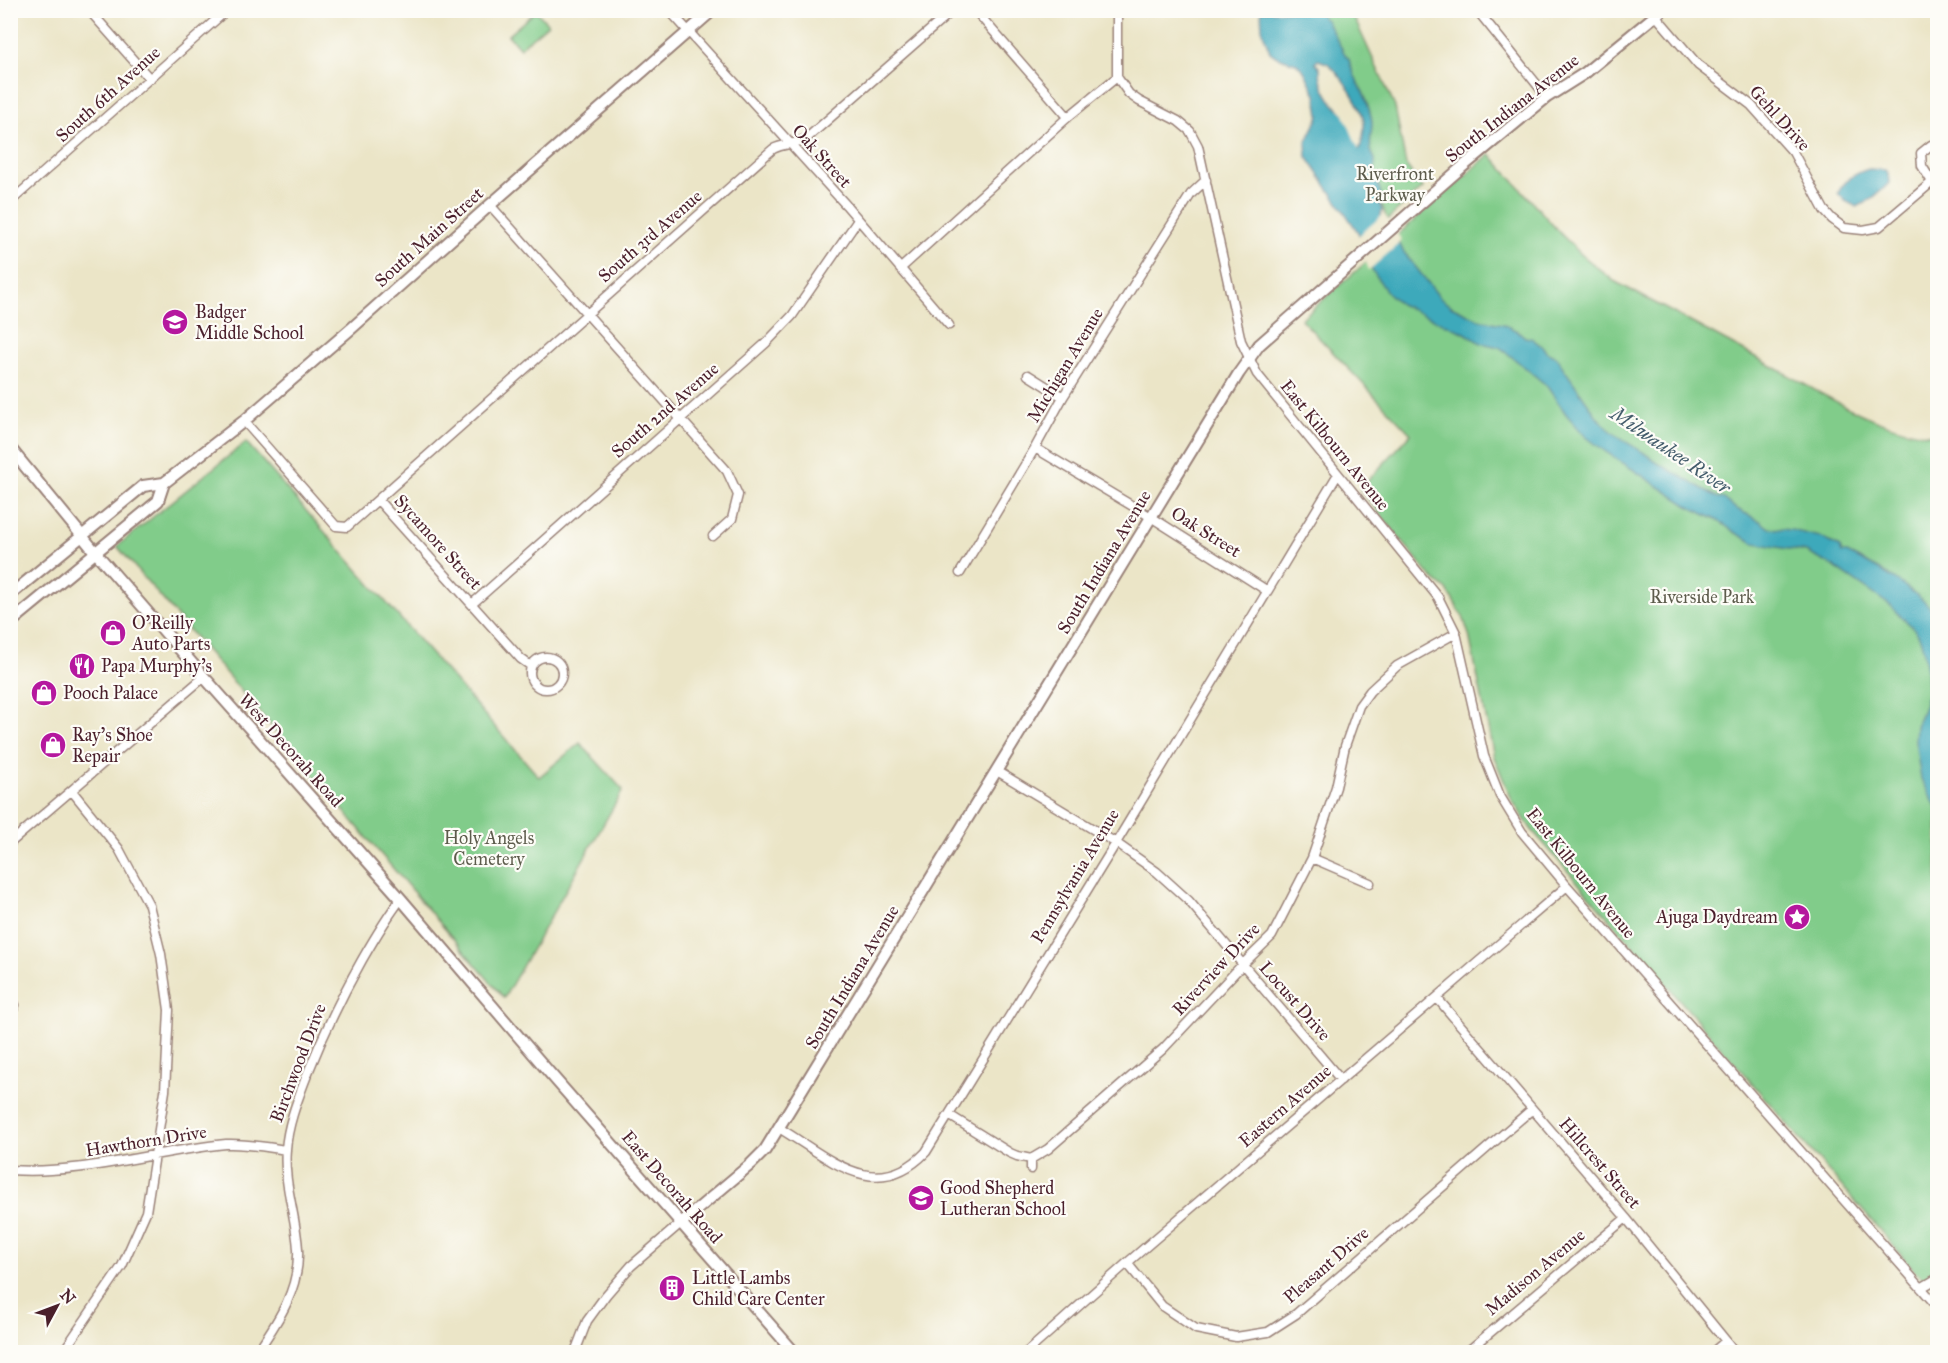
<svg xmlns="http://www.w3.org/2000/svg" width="1948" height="1363" font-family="'IM FELL Great Primer',serif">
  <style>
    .green { fill: #81cc8a; stroke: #66765a; stroke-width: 1.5 }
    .water { fill: #3ca9bb; stroke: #436473; stroke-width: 1.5; fill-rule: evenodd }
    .pier { fill: #ebe5c7 }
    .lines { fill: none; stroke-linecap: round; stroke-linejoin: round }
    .river { stroke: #3ca9bb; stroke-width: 18 }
    .minor-casing { stroke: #9a8279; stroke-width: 11 }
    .tertiary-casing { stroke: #9a8279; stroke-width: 14 }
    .secondary-casing { stroke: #9a8279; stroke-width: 14 }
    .minor { stroke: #fff; stroke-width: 8 }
    .tertiary { stroke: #fff; stroke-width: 10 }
    .secondary { stroke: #fff; stroke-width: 10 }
    .labels { text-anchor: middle; stroke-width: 4.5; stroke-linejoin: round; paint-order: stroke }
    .street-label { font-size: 18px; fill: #4a1f2b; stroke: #fdfcf7 }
    .park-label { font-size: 18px; fill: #5d5c4c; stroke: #fdfcf7 }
    .poi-label { font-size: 18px; fill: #4a1f2b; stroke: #fdfcf7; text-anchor: start }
    .water-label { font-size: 20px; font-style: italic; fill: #445d6c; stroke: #fdfcf7 }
  </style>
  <rect width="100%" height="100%" fill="#fdfcf7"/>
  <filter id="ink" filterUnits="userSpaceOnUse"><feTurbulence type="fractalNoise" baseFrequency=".0167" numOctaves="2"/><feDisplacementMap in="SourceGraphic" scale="12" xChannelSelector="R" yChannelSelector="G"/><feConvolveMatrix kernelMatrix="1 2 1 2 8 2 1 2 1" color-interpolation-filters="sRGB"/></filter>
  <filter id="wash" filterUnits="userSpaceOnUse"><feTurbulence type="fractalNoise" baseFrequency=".008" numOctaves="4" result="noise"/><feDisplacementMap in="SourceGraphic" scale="24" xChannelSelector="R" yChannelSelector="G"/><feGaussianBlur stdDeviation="1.35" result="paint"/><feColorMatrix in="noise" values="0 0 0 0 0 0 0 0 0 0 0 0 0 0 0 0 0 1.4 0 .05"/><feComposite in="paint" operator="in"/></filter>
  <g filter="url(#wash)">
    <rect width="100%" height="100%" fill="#ebe5c7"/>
    <path class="green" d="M536,11L548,24L520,48L508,35Z
      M1309,11H1351L1395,107L1406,165L1423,188L1387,220L1373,179L1359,92Z
      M1490,154L1559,232L1582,255L1614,281C1667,310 1721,338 1774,367C1823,394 1881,432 1937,435L1938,1271L1930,1277L1923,1278L1916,1272L1531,829L1512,800L1494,757L1469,635L1463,617L1447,590L1431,577L1360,489L1411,434L1301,319Z
      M246,442L539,777L580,743L623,790L504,998L117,546Z"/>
    <path class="water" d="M1261,11H1320L1322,17L1326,20L1346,56L1349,59C1352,77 1364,88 1368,106C1369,109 1372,120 1372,123C1372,132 1369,142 1371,151C1373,155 1374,156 1375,160C1375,165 1374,169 1375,174C1377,182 1380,188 1381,196L1378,200L1382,210L1381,215L1398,240L1403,251L1441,299L1451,306L1481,320L1503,324L1519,332L1525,337L1531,338L1543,347L1546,352L1556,357L1598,418L1609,429L1621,439L1648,455L1654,461L1717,497L1724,499L1735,508L1760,521L1769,528L1791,530L1820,537L1840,547L1842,553H1847C1880,569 1912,587 1937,614V808L1921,779L1915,741L1916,726L1925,704V698L1928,694C1927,676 1926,643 1915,630C1908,621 1897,615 1891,606L1833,566L1806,552L1754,543L1736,533L1720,522L1690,507L1606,452L1585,436L1566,414L1546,385L1506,352L1499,347L1481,343L1465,333L1400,304L1387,292L1372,270L1358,232L1307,157L1306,143L1319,116L1316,95L1304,71L1296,63L1277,57L1270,52L1262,30ZM1318,60C1321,61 1324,62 1327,63C1339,71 1363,108 1364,123C1365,136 1356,160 1351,172L1348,171L1344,151L1346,132L1342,118L1343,114C1331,102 1319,86 1320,68L1315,63Z
      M1869,169L1885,170L1888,173L1889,183C1879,194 1870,201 1857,207L1845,201L1838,193C1844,181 1855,173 1869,169Z"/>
    <path class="pier" d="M1384,214L1402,241L1369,270L1357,237Z"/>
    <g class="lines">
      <path class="river" d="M1336,119L1353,159L1360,186"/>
    </g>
  </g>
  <g filter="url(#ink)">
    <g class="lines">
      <defs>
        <path id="minor" d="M89,10L150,79
          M669,10L846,205L949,325
          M975,10L1068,117
          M1117,10V77L1129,94L1139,101L1178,121L1190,131L1198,146L1241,341L1257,374L1438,597L1456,633L1484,756L1500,796L1522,832L1567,886L1938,1307
          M1477,10L1547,97
          M1651,10L1698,65L1751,105L1793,152L1824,210L1832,219L1844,228L1863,230L1879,227L1938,177
          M1932,182L1922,166L1921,153L1931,145L1938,146
          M10,202L227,10
          M490,205L727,471L738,495L732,519L713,536
          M900,269L1068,117L1117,77
          M1028,375L1063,397
          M244,421L336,526L347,527L773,149C784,143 796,145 807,138L953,10
          M1035,448L1151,517L1266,590
          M378,500L521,659L531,666
          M960,573L1035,448L1063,397L1191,194L1206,180
          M472,604L766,343L792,316L858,220
          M530 673a16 16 0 1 1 32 0a16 16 0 1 1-32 0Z
          M997,771L1116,843L1157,872L1189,901L1341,1080
          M10,843L204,677
          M1312,858L1370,883
          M10,995L15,1005L10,1016
          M1437,998L1626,1218L1735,1352
          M949,1115L1010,1153L1017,1156L1031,1159L1048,1149L1163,1049L1242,965L1272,936L1312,858L1336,787L1345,746L1359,706L1370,691L1397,666L1456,633
          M779,1128C828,1157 875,1205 926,1152L1116,843L1338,474
          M1031,1159V1169
          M10,1170C85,1175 153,1151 226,1144C246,1143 267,1147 286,1150
          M1127,1263L1162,1306L1196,1329L1236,1337L1268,1332L1296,1314L1531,1110
          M1921,1288L1938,1278
          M63,1352L122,1266L146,1212L165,1091L169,1010L161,954L149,905L119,849L72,791
          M257,1352C278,1321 300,1289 298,1249C296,1215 283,1183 286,1149C288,1123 298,1099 307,1075C323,1035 341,997 362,960C374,939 386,918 401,899
          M575,1352L587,1321L606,1295L631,1266L681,1223
          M1027,1352L1127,1263L1567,886
          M1467,1352L1626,1218
          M1713,1352L1726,1341"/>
        <path id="tertiary" d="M10,448L96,553L204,677L401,899L548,1071L794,1352
          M681,1223L751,1164L765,1150L1239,373L1259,345L1461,168L1547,97L1585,73L1662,10"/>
        <path id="secondary" d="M10,595L143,486L164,483
          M10,620L16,618L158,501L164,483L244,421L352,328L490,205L713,10"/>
      </defs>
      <use href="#minor" class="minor-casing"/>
      <use href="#tertiary" class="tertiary-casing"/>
      <use href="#secondary" class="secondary-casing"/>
      <use href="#minor" class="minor"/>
      <use href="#tertiary" class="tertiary"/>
      <use href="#secondary" class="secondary"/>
    </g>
  </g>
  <defs>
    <symbol id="school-disc" viewBox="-11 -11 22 22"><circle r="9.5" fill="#b5179e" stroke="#fdfcf7"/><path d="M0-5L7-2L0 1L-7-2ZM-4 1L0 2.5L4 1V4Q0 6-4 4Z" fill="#fff"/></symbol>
    <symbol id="shop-disc" viewBox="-11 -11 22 22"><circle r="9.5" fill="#b5179e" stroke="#fdfcf7"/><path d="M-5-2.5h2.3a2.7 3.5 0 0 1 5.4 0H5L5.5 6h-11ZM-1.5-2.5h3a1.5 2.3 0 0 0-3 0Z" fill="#fff"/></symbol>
    <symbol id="restaurant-disc" viewBox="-11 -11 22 22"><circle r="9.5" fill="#b5179e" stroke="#fdfcf7"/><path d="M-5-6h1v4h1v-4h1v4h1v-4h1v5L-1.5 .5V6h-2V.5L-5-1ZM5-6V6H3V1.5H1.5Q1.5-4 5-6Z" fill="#fff"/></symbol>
    <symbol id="sight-disc" viewBox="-11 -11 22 22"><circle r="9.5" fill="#b5179e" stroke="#fdfcf7"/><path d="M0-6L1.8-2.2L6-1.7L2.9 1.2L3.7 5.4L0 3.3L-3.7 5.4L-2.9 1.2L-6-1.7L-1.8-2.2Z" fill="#fff"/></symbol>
    <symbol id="building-disc" viewBox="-11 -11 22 22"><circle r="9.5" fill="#b5179e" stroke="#fdfcf7"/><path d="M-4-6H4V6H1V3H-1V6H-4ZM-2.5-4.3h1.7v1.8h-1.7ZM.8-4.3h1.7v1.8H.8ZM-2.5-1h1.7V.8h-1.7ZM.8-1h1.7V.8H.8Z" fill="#fff"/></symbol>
  </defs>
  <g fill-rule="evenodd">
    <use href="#school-disc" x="160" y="307" width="30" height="30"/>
    <use href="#shop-disc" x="98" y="618" width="30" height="30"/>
    <use href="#restaurant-disc" x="67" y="651" width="30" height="30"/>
    <use href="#shop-disc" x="29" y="678" width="30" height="30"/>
    <use href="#shop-disc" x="38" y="730" width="30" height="30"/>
    <use href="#sight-disc" x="1782" y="902" width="30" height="30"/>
    <use href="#school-disc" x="906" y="1183" width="30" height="30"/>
    <use href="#building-disc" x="657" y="1273" width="30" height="30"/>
  </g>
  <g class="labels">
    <g class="street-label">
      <text transform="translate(108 94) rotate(-42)" y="6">South 6th Avenue</text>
      <text transform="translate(1512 108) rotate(-38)" y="6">South Indiana Avenue</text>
      <text transform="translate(1780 118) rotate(48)" y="6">Gehl Drive</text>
      <text transform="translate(822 156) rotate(48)" y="6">Oak Street</text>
      <text transform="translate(650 236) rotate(-41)" y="6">South 3rd Avenue</text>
      <text transform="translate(429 237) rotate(-42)" y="6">South Main Street</text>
      <text transform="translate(1065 365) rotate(-59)" y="6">Michigan Avenue</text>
      <text transform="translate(665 410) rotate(-41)" y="6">South 2nd Avenue</text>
      <text transform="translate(1335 445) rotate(51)" y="6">East Kilbourn Avenue</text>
      <text transform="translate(1206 532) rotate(32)" y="6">Oak Street</text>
      <text transform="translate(438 542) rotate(48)" y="6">Sycamore Street</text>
      <text transform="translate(1104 562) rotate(-59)" y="6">South Indiana Avenue</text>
      <text transform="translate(291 750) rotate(48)" y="6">West Decorah Road</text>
      <text transform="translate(1581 873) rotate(51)" y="6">East Kilbourn Avenue</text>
      <text transform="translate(1075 876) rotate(-59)" y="6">Pennsylvania Avenue</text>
      <text transform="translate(1216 969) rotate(-47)" y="6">Riverview Drive</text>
      <text transform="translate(852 977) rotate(-59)" y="6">South Indiana Avenue</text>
      <text transform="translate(1295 1001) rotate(49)" y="6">Locust Drive</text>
      <text transform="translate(298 1063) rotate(-69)" y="6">Birchwood Drive</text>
      <text transform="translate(1285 1106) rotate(-41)" y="6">Eastern Avenue</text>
      <text transform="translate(146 1141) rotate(-9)" y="6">Hawthorn Drive</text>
      <text transform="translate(1600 1163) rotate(49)" y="6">Hillcrest Street</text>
      <text transform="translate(672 1187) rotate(49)" y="6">East Decorah Road</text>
      <text transform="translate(1326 1265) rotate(-41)" y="6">Pleasant Drive</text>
      <text transform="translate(1535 1272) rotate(-40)" y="6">Madison Avenue</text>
    </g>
    <g class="park-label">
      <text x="1395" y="180">Riverfront<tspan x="1395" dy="21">Parkway</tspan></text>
      <text x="1702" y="603">Riverside Park</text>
      <text x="489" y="844">Holy Angels<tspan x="489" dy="21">Cemetery</tspan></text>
    </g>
    <g class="poi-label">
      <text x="195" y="318">Badger<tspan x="195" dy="21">Middle School</tspan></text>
      <text x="132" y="629">O'Reilly<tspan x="132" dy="21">Auto Parts</tspan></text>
      <text x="101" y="672">Papa Murphy's</text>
      <text x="63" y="699">Pooch Palace</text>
      <text x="72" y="741">Ray's Shoe<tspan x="72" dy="21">Repair</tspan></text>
      <text x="1778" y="923" text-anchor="end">Ajuga Daydream</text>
      <text x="940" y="1194">Good Shepherd<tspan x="940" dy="21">Lutheran School</tspan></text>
      <text x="692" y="1284">Little Lambs<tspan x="692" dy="21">Child Care Center</tspan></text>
    </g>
    <g class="water-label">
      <text transform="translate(1671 450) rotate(34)" y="7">Milwaukee River</text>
    </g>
  </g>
  <rect width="1948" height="1363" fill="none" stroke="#fdfcf7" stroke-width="36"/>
  <g transform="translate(57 1306) rotate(49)" stroke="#fdfcf7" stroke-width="4.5" paint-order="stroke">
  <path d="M0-4.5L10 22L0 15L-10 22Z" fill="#4a1f2b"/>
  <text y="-9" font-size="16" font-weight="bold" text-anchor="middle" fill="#4a1f2b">N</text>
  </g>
</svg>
